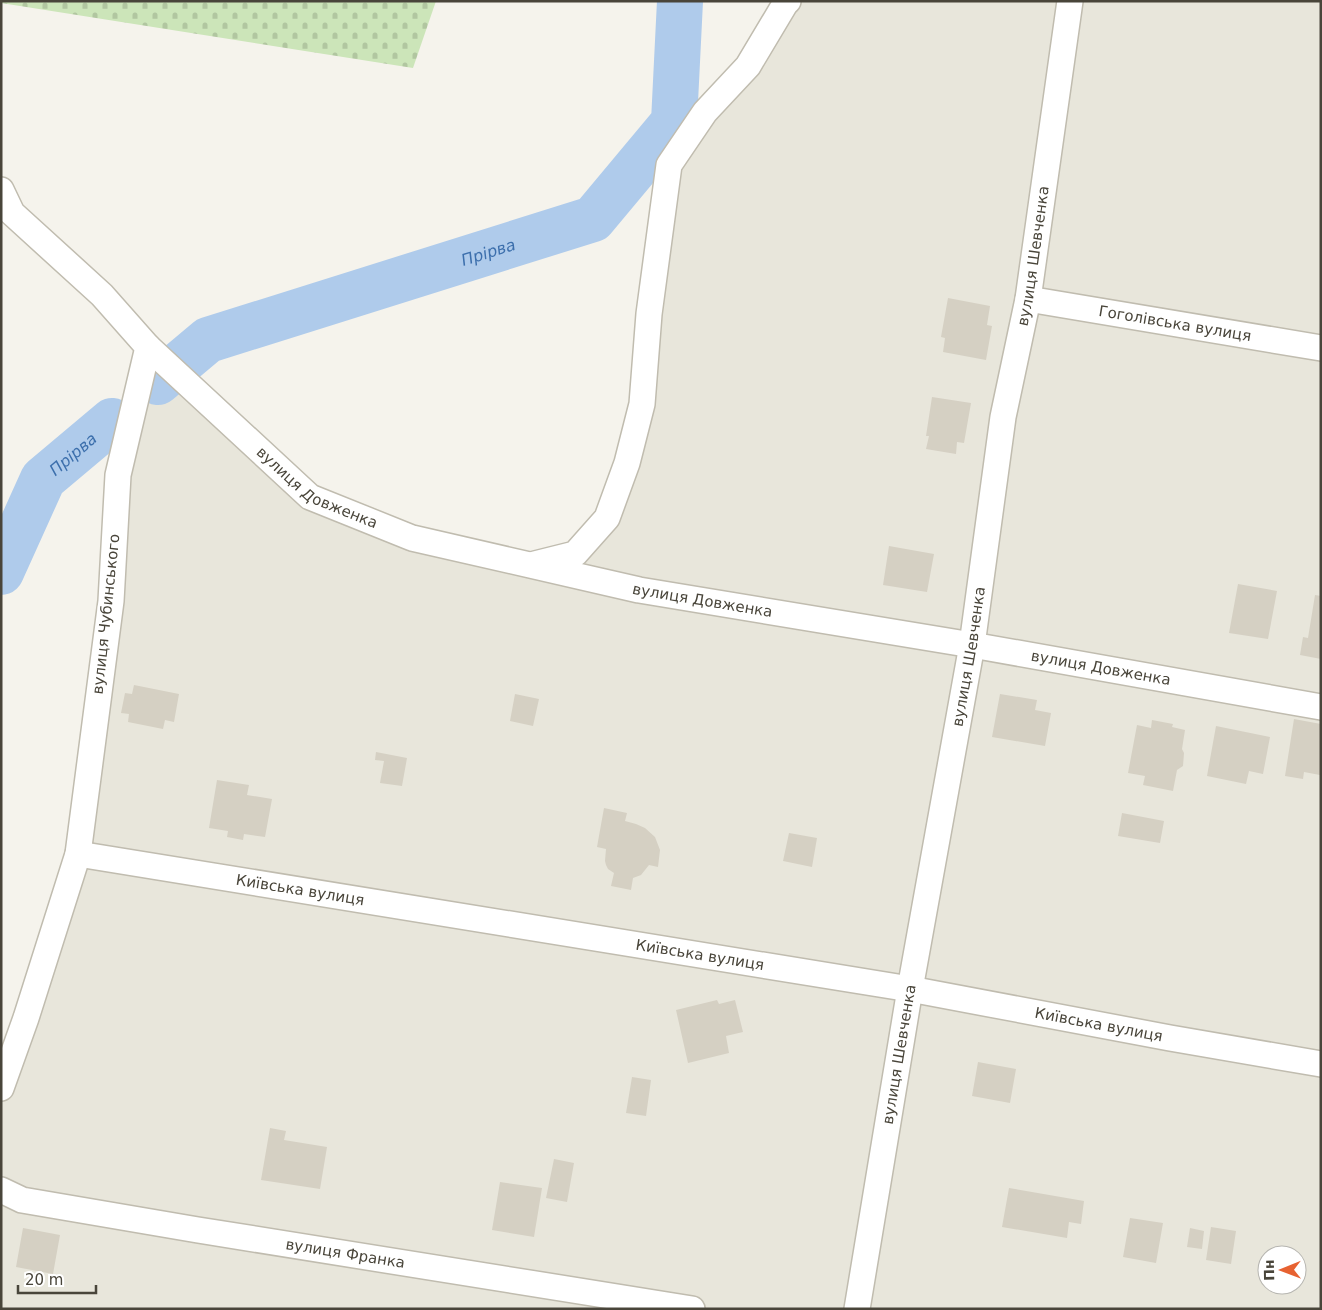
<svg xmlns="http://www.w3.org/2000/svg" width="1322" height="1310" font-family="'DejaVu Sans',sans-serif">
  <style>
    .residential { fill: #e8e6db; fill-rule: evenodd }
    .cemetery { fill: url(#cemetery-stones) }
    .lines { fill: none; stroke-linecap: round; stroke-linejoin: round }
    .river { stroke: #afcbeb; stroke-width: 46 }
    .building { fill: #d5d0c3 }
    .street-casing { stroke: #c0bcaf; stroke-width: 28 }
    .street { stroke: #fff; stroke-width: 25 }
    .labels { text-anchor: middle; stroke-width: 5; stroke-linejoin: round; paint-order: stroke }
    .street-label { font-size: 15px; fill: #49453a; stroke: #fff }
    .water-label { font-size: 16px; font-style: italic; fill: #3c6fac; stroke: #fff }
  </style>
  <defs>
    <pattern id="cemetery-stones" width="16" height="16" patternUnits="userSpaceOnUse" patternTransform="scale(1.25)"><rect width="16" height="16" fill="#cce5b9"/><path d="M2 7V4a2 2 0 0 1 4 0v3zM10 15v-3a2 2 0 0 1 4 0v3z" fill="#b1c6a0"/></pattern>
  </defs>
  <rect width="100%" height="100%" fill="#f5f3ec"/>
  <path class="residential" d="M798,1H1321V1309H1V1088L78,854L148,347L310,497L530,566L575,554L627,463L669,165ZM1267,1255H1297V1285H1267Z"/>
  <path class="cemetery" d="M1,1H436L413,68L1,3Z"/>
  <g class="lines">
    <g class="river">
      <path id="s1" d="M158,382L208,340L593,219L674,122L680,1"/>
      <path id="s2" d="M1,572L43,479L112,421"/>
    </g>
  </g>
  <path class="building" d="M948,298L990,306L987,325L992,326L986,360L943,352L945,338L941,337Z
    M932,397L971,403L964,443L957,442L956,454L926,449L929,436H926Z
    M889,546L934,554L927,592L883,585Z
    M1238,584L1277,591L1268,639L1229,633Z
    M1315,595L1321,596V659L1300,655L1303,637L1308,638Z
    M134,685L179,694L174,722L165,720L163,729L128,722L129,714L121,713L125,693L132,694Z
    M515,694L539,699L533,726L510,721Z
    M1000,694L1037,700L1035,710L1051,713L1045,746L992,737Z
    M1294,719L1321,724L1320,775L1304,772L1303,779L1285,776Z
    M1152,720L1173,724L1172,727L1185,730L1182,749L1184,753L1183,766L1177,770L1173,791L1143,785L1145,776L1128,773L1137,725L1151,728Z
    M1216,726L1270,737L1263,774L1249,771L1246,784L1207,776Z
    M376,752L407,758L402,786L380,783L384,761L375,760Z
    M217,780L249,785L247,795L272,799L265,837L244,834L243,840L227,837L228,831L209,828Z
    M604,808L627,813L625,821L636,824L645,828L655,837L660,850L658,867L649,865L641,875L633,878L631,890L611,886L614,873L608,869L606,865L605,861L606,849L597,847Z
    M1122,813L1164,821L1160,843L1118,836Z
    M789,833L817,838L812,867L783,861Z
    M717,1000L719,1004L735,1000L743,1032L726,1036L729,1053L688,1063L676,1010Z
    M978,1062L1016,1069L1010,1103L972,1096Z
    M632,1077L651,1080L646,1116L626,1113Z
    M270,1128L286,1131L284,1140L327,1147L320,1189L261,1180Z
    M554,1159L574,1163L567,1202L546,1198Z
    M500,1182L542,1188L534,1237L492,1230Z
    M1009,1188L1084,1201L1081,1224L1069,1222L1067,1238L1002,1227Z
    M1130,1218L1163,1223L1156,1263L1123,1257Z
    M1211,1227L1236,1231L1231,1264L1206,1260Z
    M23,1228L60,1235L53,1274L16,1267Z
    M1190,1228L1204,1231L1202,1249L1187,1247Z"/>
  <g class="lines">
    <defs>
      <g id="street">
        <path d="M1,190L12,213L102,295L148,347L118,475L111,601L78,854L26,1018L1,1088"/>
        <path id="s3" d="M1028,299L1321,348"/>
        <path id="s4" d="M148,347L310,497L412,538L639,590L972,645L1321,707"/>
        <path d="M535,564L575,554L607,518L627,463L642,404L649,314L669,165L705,112L748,66L785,4L788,1"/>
        <path id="s5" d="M78,854L910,989L1170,1038L1321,1064"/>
        <path id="s6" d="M1,1190L22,1200L198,1230L692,1309"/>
        <path id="s7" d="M857,1309L910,989L972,645L1003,417L1028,299L1070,1"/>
      </g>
    </defs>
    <use href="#street" class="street-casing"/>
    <use href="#street" class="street"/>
  </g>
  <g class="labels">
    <g class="street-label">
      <text dy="5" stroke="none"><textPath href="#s7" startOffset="1068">вулиця Шевченка</textPath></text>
      <text dy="5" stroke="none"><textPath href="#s3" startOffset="149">Гоголівська вулиця</textPath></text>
      <text dy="5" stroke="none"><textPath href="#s4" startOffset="222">вулиця Довженка</textPath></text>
      <text dy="5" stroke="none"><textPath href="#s4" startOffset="628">вулиця Довженка</textPath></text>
      <text transform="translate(106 614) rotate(-84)" y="5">вулиця Чубинського</text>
      <text dy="5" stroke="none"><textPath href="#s7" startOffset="662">вулиця Шевченка</textPath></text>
      <text dy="5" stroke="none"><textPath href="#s4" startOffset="1032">вулиця Довженка</textPath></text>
      <text dy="5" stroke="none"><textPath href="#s5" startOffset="225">Київська вулиця</textPath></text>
      <text dy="5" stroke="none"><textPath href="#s5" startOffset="630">Київська вулиця</textPath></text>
      <text dy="5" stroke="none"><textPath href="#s5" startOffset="1035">Київська вулиця</textPath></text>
      <text dy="5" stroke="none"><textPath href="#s7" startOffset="258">вулиця Шевченка</textPath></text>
      <text dy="5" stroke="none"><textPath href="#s6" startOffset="351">вулиця Франка</textPath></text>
    </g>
    <g class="water-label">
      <text dy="6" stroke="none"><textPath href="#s1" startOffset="359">Прірва</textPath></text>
      <text dy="6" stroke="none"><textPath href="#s2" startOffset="141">Прірва</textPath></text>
    </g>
  </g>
  <rect width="1322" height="1310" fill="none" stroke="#49453a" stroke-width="5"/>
  <g transform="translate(1282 1270) rotate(269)"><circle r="24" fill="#ffffff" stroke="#b6b5b0"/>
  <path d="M0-4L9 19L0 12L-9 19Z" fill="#e76231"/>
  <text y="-8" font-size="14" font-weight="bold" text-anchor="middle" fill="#49453a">Пн</text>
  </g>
  <path d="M18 1285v8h78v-8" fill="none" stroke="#49453a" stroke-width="2.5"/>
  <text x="25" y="1285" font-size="15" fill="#49453a" stroke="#ffffff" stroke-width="4" paint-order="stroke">20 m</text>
</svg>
